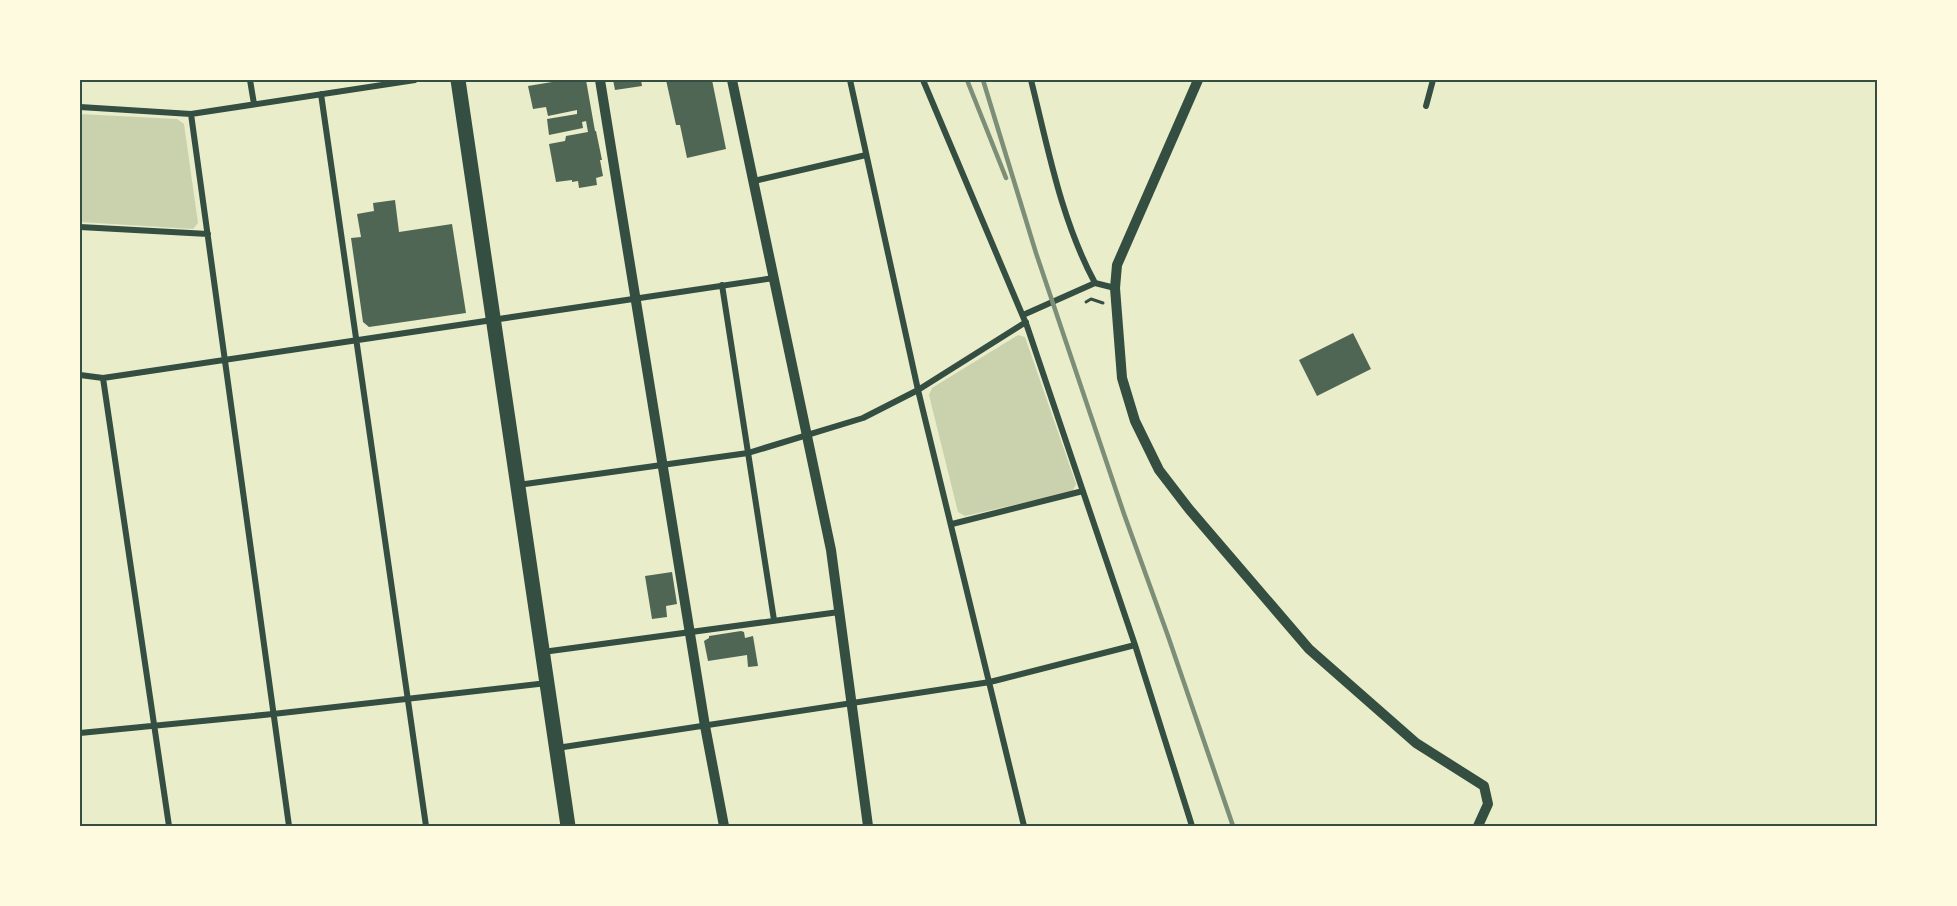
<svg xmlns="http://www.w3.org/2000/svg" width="1957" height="906" font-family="Raleway,sans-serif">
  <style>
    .green { fill: #cad2ad }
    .building { fill: #4f6655 }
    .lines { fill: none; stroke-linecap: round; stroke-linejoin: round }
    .path { stroke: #344e41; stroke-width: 3 }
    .minor { stroke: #344e41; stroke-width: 6 }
    .tertiary { stroke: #344e41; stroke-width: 10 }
    .trunk { stroke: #344e41; stroke-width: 15 }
    .rail { stroke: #7c8e77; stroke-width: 4.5 }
    .neatline { fill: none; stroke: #344e41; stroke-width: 2 }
  </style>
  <rect width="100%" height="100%" fill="#e9edc9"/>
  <path class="green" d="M80,114L177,119L184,124L198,223L193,229L80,222Z
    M1018,335L1025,337L1076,484L1072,492L965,516L958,512L929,395L932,388Z"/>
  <path class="building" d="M564,80H586L595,131H596L602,160H600L603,176L596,178L597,185L579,188L578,181L572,182V180L556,182L549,144L565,141L566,136L588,132L586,121L582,122L583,128L549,135L547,119L577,114V110L548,116L546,107L533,109L528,86Z
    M613,80H641L642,86L615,90Z
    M666,80H712L726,149L687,158L680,125H676Z
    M395,200L399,232L452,224L466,313L369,327L363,322L351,238L361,237L357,214L374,211L373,203Z
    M1353,333L1371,369L1317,396L1299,360Z
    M672,572L677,604L666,606L667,617L652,619L645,576Z
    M741,631L744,632L745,638L753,636L758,666L748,667L747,655L708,661L704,641L709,638V636Z"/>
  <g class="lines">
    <path class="path" d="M1086,302L1091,299L1103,303"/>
    <path class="minor" d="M250,80L254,104
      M850,80L918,390L1024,826
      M923,80L1027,326L1135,645L1192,826
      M1031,80C1048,148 1061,220 1095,283L1115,288
      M321,94L426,826
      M1426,106L1433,80
      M80,107L191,114L415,80
      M191,114L289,826
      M754,181L866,155
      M80,227L208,234
      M722,285L774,620
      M1023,315L1095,283
      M80,375L103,378L774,278
      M103,378L169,826
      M518,485L748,453L863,418L918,390L1026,322
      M952,524L1083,491
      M543,652L839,612
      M80,733L273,714L547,683
      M557,748L990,682L1135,645"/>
    <path class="tertiary" d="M600,80L705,726L724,826
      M732,80L831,550L868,826
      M1198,80L1117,265L1115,288L1122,378L1135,421L1159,470L1189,509L1309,649L1416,743L1484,786L1488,804L1478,826"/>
    <path class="trunk" d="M458,80L568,826"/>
    <path class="rail" d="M967,80L1006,178
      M983,80L1036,253L1124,514L1168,636L1233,826"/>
  </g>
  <rect width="1957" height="906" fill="none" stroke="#fefae0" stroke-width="162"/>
  <rect x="81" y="81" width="1795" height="744" class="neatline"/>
</svg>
